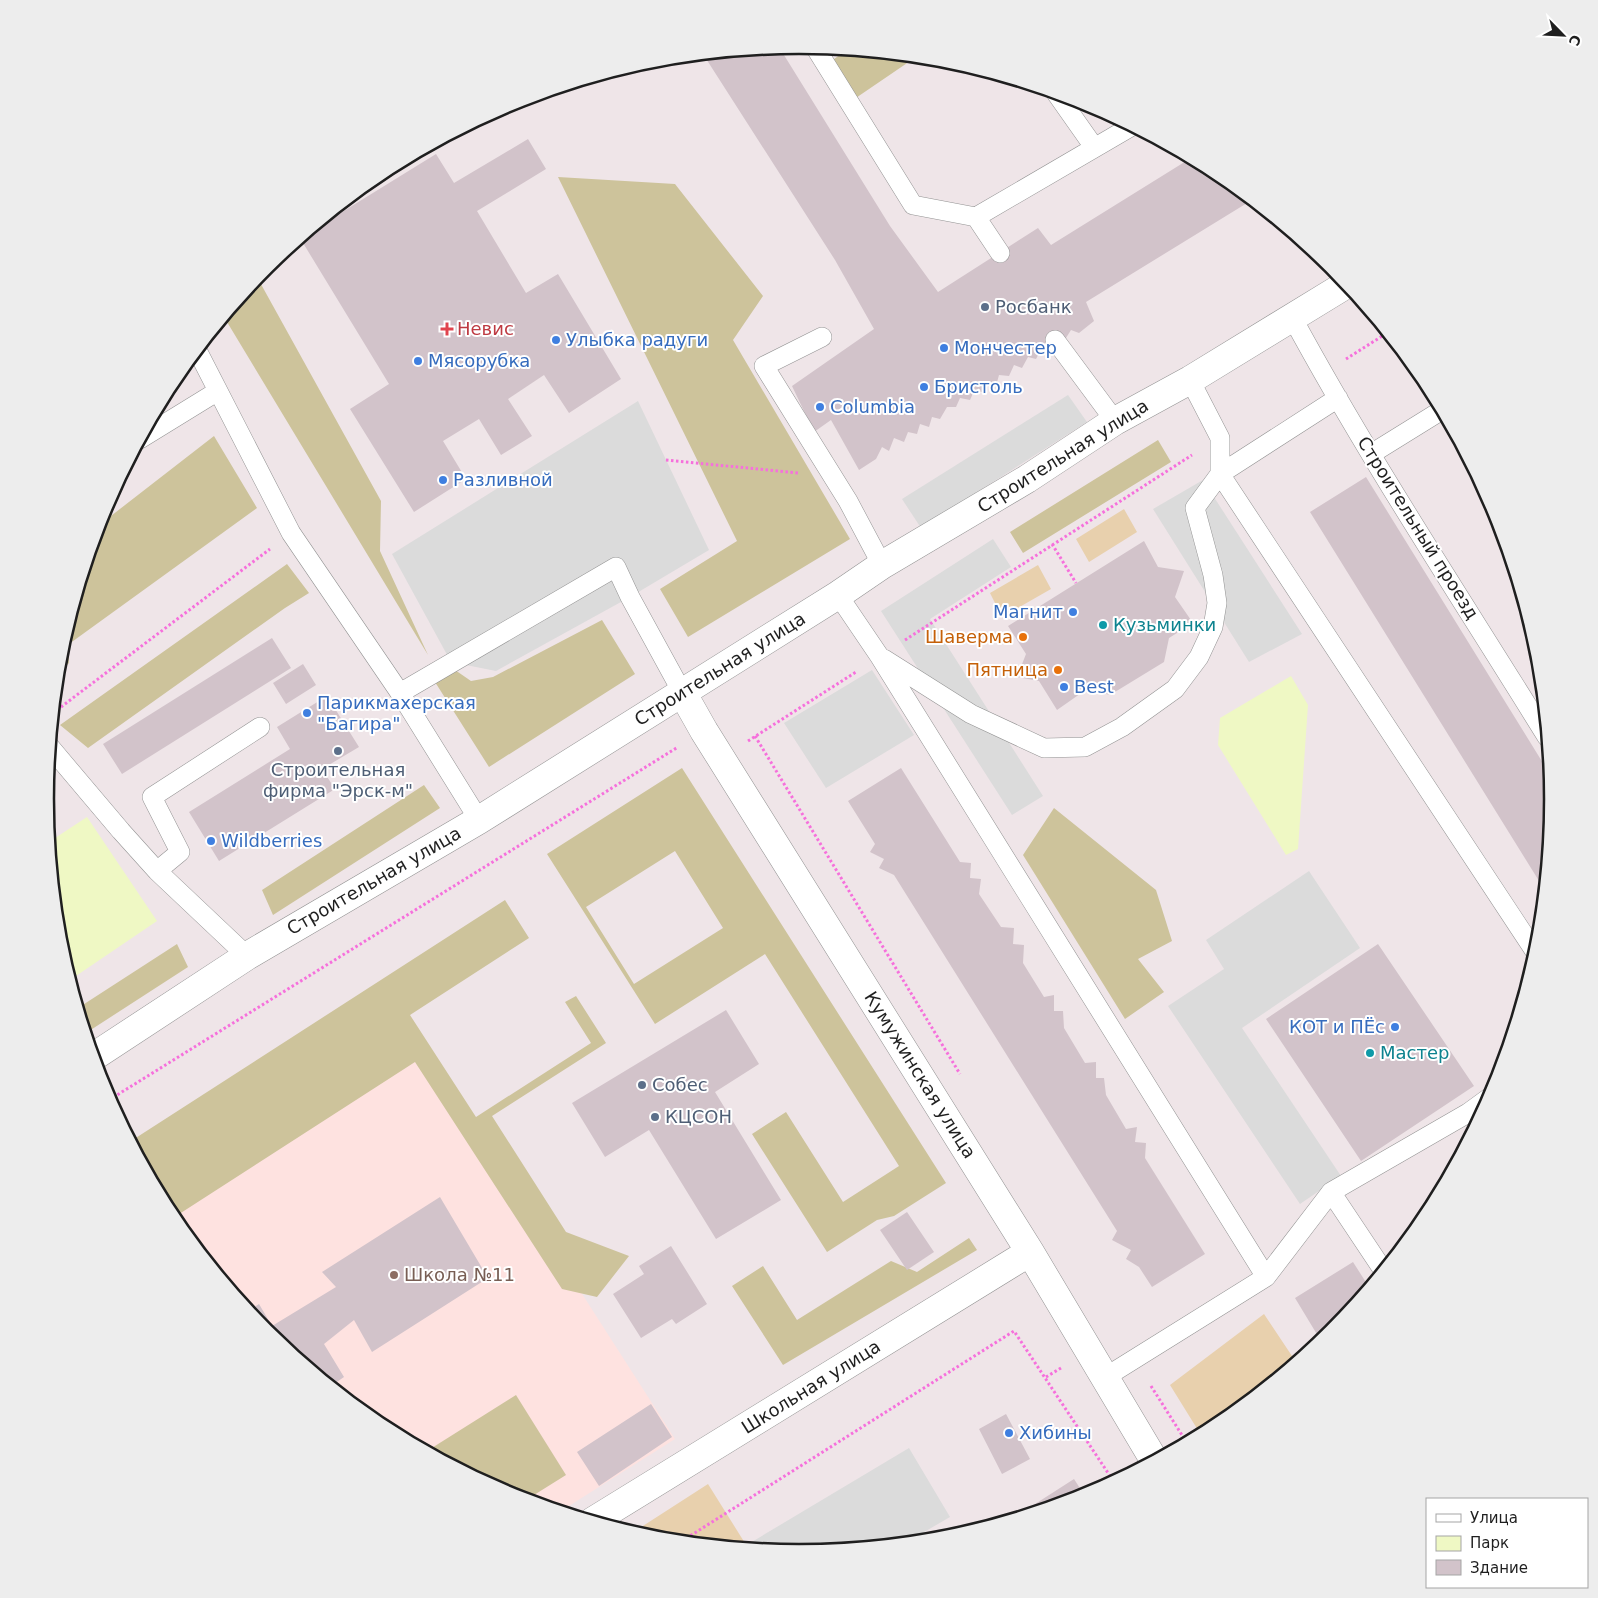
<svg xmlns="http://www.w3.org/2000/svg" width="1598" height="1598" font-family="'DejaVu Sans',sans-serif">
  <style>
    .education { fill: #fee2e0 }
    .grass { fill: #e8d0ad }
    .forest { fill: #cdc39b; fill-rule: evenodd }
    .park { fill: #eff8c4 }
    .parking { fill: #dbdbdb }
    .building { fill: #d2c3ca }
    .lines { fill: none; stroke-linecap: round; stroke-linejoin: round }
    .service-casing { stroke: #939393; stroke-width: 20 }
    .minor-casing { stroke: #939393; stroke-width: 29 }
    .tertiary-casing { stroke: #939393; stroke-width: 29 }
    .path { stroke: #f670dc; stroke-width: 3; stroke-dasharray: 2.5 2.5; stroke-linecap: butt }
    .service { stroke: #fff; stroke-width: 19 }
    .minor { stroke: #fff; stroke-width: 28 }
    .tertiary { stroke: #fff; stroke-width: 28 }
    .service-dot { fill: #5c6f8a; stroke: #fff; stroke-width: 2 }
    .health-dot { fill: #e0444e; stroke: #fff; stroke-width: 2 }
    .shop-dot { fill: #3f7fe0; stroke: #fff; stroke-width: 2 }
    .culture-dot { fill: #0f9aa8; stroke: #fff; stroke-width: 2 }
    .food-dot { fill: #e8710a; stroke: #fff; stroke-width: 2 }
    .education-dot { fill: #8d6e63; stroke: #fff; stroke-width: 2 }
    .labels { text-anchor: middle; stroke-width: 4; stroke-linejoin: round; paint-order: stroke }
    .service-label { font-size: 18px; fill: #4e5e75; stroke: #fff; text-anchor: start }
    .health-label { font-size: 18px; fill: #be3a42; stroke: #fff; text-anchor: start }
    .shop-label { font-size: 18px; fill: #366cbe; stroke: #fff; text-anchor: start }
    .street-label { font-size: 18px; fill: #1f1f1f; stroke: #fff }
    .culture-label { font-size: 18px; fill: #0d838f; stroke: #fff; text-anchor: start }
    .food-label { font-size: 18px; fill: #c56008; stroke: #fff; text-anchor: end }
    .education-label { font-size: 18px; fill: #785e54; stroke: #fff; text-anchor: start }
    .rim { fill: none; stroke: #1f1f1f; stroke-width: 2.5 }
  </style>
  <rect width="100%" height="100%" fill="#efe5e8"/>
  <path class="education" d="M390,994L675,1439L561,1511L510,1495L380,1426L266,1332L172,1218Z"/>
  <path class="grass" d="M1124,509L1137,532L1089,562L1076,539Z
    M1038,565L1051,589L1002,617L990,593Z
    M1264,1314L1296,1362L1218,1426L1201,1435L1170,1385Z
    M708,1484L748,1548L652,1538L632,1533Z"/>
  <path class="forest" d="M847,50L916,57L847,104L821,68Z
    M558,177L675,184L763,296L733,340L850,539L688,637L660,589L737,541Z
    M257,277L381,501L380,551L428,655L224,317Z
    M214,436L257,508L69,644V663L57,675L60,652L98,526Z
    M1158,440L1171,462L1023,553L1010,532Z
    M287,564L309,593L285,608L88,748L60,725Z
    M602,620L635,674L489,767L435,682L455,670L471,681L493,677Z
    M682,768L946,1183L894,1216L877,1220L827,1252L752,1134L786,1112L843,1202L899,1166L765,954L655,1024L547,854ZM675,851L723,928L634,984L586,907Z
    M424,785L440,808L273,915L262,890Z
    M1054,808L1156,890L1172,941L1138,959L1164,992L1125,1019L1023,855Z
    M505,900L529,938L410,1015L476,1117L591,1043L565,1002L576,996L606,1043L492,1116L566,1232L629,1256L597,1297L562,1289L415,1062L173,1218L131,1141Z
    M177,944L188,967L86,1033L78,1008Z
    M969,1238L977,1250L783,1365L732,1286L763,1266L797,1320L891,1261L917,1272Z
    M516,1395L566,1475L526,1500L510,1495L427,1451Z"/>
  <path class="park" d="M1291,676L1308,705L1298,849L1286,855L1218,745L1220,718Z
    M87,817L157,921L70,980L59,946L49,842Z"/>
  <path class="parking" d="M1068,395L1087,422L921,528L902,499Z
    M638,401L709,550L630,597L496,671L451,662L392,554Z
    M1203,480L1302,634L1249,662L1153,509Z
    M993,539L1011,567L930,619L1043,796L1012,815L881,611Z
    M872,670L914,735L826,788L784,723Z
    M1309,871L1360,948L1242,1028L1341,1176L1300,1204L1168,1006L1224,969L1206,940Z
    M909,1448L950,1517L907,1542L799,1553L754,1549L750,1543Z"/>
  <path class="building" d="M779,47L890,226L938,292L1038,228L1051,245L1191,158L1218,172L1252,200L1086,302L1094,321L1079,333L1071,330L1064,341L1055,340L1049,350L1043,346L1036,359L1028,357L1022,368L1014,365L1009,376L999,375L996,386L985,385L982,392L974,391L970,400L960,398L956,407H947L940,419L932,417L929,427L920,424L917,434L908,432L904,442L894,438L889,451L882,447L876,459L859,470L831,420L814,432L792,386L874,329L835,260L703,54Z
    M528,139L546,169L477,211L526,293L558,274L621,379L569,413L544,375L508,399L532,436L501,455L479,419L443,441L466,479L414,512L350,409L389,384L300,238L436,154L454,183Z
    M1366,477L1551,776L1553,799L1544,889L1310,512Z
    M1144,541L1158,567L1184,571L1175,597L1193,623L1169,638L1164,662L1110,695L1087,689L1057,710L1039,681L1017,677L1026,654L1008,626Z
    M272,638L291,668L122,774L103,744Z
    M303,664L316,685L286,704L273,683Z
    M327,696L359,747L322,769L335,789L219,861L189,812L290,749L277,727Z
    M901,768L960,862L971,863L970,878L981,879L979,894L1001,927L1014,928L1013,944L1024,945L1023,963L1044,997L1054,995V1011H1063L1064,1028L1085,1063L1096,1062V1078H1104L1106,1095L1126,1129L1137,1127L1135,1142L1146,1143L1145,1158L1205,1254L1152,1287L1139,1267L1126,1259L1131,1250L1112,1240L1117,1231L894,875L879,868L884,859L870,852L875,844L848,801Z
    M1378,944L1474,1086L1361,1161L1266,1019Z
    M726,1010L759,1064L715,1092L781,1200L716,1239L649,1130L605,1157L572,1103Z
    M440,1197L488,1278L372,1352L354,1320L324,1344L344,1377L331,1386L266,1332L248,1311L259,1304L272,1326L336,1287L322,1272Z
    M907,1212L934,1252L907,1270L880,1230Z
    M671,1246L707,1304L676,1324L672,1319L641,1338L613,1294L644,1274L639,1266Z
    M1353,1262L1369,1287L1332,1332L1321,1341L1295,1298Z
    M651,1404L672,1437L599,1486L577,1452Z
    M1006,1414L1030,1459L1002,1474L979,1429Z
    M1074,1479L1085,1496L1015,1517Z"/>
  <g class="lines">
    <defs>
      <path id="service" d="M815,47L913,205L976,217L1132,126
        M1056,93L1094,147
        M976,217L1000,253
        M1292,317C1370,461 1461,598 1547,737
        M822,337L764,366L848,501L882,565
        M1055,340L1115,421
        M197,350L291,533L400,693L479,820
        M1190,380L1220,438V474L1536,953
        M140,439L218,391
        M1371,454L1442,410
        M838,595L880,657L1266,1277
        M884,659L971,714L1044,748L1085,747L1122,727L1175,689L1199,657L1213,627L1217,603L1213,575L1195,508L1220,474L1338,398
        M400,693L616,567L630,597L682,692
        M50,747L121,831L157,871L247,956
        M157,871L180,852L152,797L260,727
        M1331,1192L1383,1270
        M1104,1378L1266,1277L1331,1192L1468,1113L1490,1097"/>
      <path id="minor" d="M682,692L704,731L1030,1252L1154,1460
        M593,1521L1030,1252"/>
      <path id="tertiary" d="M93,1057L247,956L479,820L838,595L882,565L1027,479L1115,421L1190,380L1347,284"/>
    </defs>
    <use href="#service" class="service-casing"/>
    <use href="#minor" class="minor-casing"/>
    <use href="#tertiary" class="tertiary-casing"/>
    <path class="path" d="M1346,359L1387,333
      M666,460L798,473
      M1052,544L1076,583
      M905,640L1192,455
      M53,713L270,549
      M755,736L960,1074
      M748,741L856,672
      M109,1100L678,747
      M1046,1377L1061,1368
      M1151,1386L1187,1443
      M682,1541L1014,1331L1114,1482"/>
    <use href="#service" class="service"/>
    <use href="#minor" class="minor"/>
    <use href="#tertiary" class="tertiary"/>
  </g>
  <g class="service-dot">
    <circle cx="985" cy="307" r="5"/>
    <circle cx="338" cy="751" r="5"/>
    <circle cx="642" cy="1085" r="5"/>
    <circle cx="655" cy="1117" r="5"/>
  </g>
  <path class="health-dot" d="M444.5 321.5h5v5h5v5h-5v5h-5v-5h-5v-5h5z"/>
  <g class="shop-dot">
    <circle cx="556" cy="340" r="5"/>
    <circle cx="944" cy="348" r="5"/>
    <circle cx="418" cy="361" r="5"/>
    <circle cx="924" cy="387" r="5"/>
    <circle cx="820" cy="407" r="5"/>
    <circle cx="443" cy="480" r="5"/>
    <circle cx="1073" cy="612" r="5"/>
    <circle cx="1064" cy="687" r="5"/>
    <circle cx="307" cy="713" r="5"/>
    <circle cx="211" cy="841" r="5"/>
    <circle cx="1395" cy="1027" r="5"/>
    <circle cx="1009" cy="1433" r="5"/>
  </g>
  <g class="culture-dot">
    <circle cx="1103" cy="625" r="5"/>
    <circle cx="1370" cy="1053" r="5"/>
  </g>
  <g class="food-dot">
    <circle cx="1023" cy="637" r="5"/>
    <circle cx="1058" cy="670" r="5"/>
  </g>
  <circle class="education-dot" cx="394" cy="1275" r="5"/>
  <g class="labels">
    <g class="service-label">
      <text x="995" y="313">Росбанк</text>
      <text x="338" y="776" text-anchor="middle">Строительная<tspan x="338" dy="21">фирма "Эрск-м"</tspan></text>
      <text x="652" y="1091">Собес</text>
      <text x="665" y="1123">КЦСОН</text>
    </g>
    <g class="health-label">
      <text x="457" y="335">Невис</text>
    </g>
    <g class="shop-label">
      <text x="566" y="346">Улыбка радуги</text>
      <text x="954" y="354">Мончестер</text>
      <text x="428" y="367">Мясорубка</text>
      <text x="934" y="393">Бристоль</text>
      <text x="830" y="413">Columbia</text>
      <text x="453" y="486">Разливной</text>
      <text x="1063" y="618" text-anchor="end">Магнит</text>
      <text x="1074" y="693">Best</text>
      <text x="317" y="709">Парикмахерская<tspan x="317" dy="21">"Багира"</tspan></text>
      <text x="221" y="847">Wildberries</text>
      <text x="1385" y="1033" text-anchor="end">КОТ и ПЁс</text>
      <text x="1019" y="1439">Хибины</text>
    </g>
    <g class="street-label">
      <text transform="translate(1063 456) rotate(-32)" y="6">Строительная улица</text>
      <text transform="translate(1418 528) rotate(58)" y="6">Строительный проезд</text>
      <text transform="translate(720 669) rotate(-32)" y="6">Строительная улица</text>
      <text transform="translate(374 881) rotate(-30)" y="6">Строительная улица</text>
      <text transform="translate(920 1075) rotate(58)" y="6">Кумужинская улица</text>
      <text transform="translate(811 1387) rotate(-32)" y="6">Школьная улица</text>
    </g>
    <g class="culture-label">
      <text x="1113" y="631">Кузьминки</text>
      <text x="1380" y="1059">Мастер</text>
    </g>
    <g class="food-label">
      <text x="1013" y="643">Шаверма</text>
      <text x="1048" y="676">Пятница</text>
    </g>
    <g class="education-label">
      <text x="404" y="1281">Школа №11</text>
    </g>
  </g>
  <path d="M0 0H1598V1598H0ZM54 799a745 745 0 1 1 1490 0a745 745 0 1 1-1490 0Z" fill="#ededed" fill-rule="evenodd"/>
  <path class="rim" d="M54 799a745 745 0 1 1 1490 0a745 745 0 1 1-1490 0Z"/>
  <rect x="1426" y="1498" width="162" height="90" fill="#ffffff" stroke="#a5a5a5"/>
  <rect x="1436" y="1514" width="25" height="8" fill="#ffffff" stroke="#a5a5a5"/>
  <text x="1470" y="1523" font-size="15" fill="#1f1f1f">Улица</text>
  <rect x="1436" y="1536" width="25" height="15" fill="#eff8c4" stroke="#a5a5a5"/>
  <text x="1470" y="1548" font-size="15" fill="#1f1f1f">Парк</text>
  <rect x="1436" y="1560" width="25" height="15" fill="#d2c3ca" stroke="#a5a5a5"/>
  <text x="1470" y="1573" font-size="15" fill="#1f1f1f">Здание</text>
  <g transform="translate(1563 35) rotate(114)" stroke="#ffffff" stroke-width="4" paint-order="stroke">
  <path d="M0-4L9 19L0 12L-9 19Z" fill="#1f1f1f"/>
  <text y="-8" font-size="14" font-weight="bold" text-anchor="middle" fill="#1f1f1f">С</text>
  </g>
</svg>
